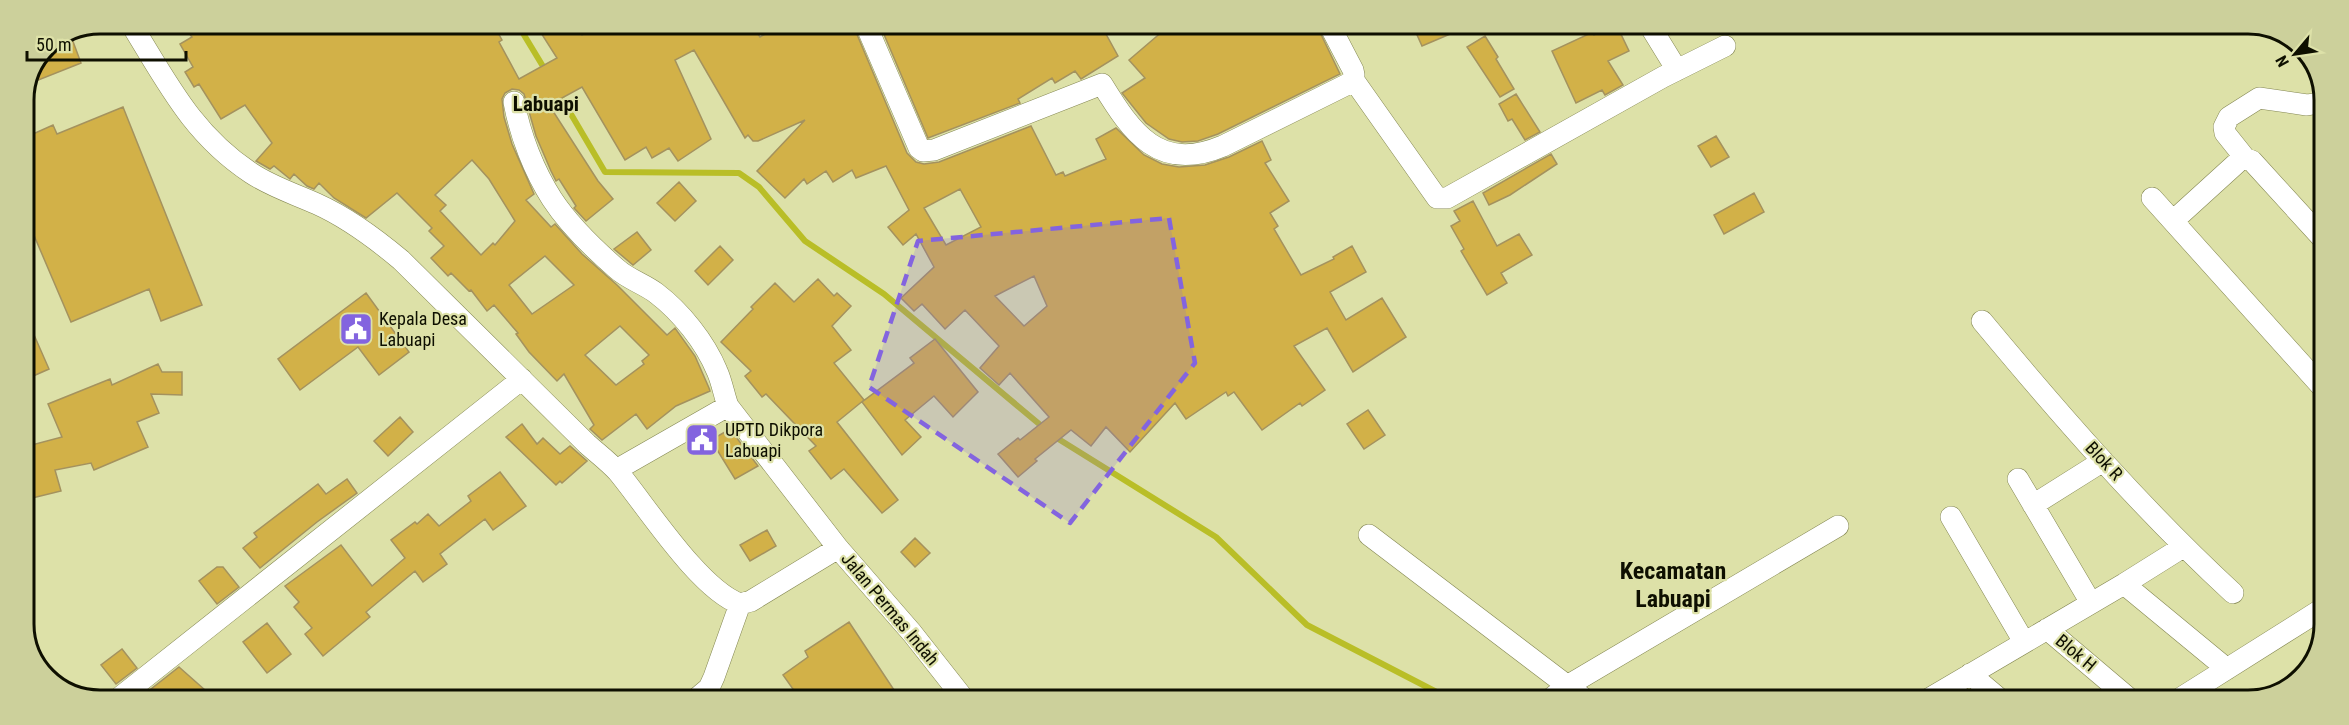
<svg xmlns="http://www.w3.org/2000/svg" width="2349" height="725" font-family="'Roboto Condensed',sans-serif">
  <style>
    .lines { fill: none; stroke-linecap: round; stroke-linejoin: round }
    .stream { stroke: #b9be27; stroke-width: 6 }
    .building { fill: #d2b148; stroke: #a4925e; stroke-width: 1.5; fill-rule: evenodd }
    .street-casing { stroke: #848752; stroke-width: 22 }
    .street { stroke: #fff; stroke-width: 21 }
    .marked { fill: #8364df; fill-opacity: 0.2; stroke: #8364df; stroke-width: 4.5; stroke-dasharray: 12 8; stroke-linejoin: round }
    .labels { text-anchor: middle; stroke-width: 4.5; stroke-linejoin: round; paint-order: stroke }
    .poi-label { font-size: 18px; fill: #0e0f00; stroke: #dde1a8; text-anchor: start }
    .street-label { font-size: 18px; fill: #0e0f00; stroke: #dde1a8 }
    .quarter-label { font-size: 21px; font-weight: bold; fill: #0e0f00; stroke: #dde1a8 }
    .district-label { font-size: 24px; font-weight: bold; fill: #0e0f00; stroke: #dde1a8 }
    .rim { fill: none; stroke: #0e0f00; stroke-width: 3 }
  </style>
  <rect width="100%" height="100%" fill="#dde1a8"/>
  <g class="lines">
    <path class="stream" d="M518,25L547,73
      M558,92L605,172L739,173L759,187L805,241L884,294L1044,428
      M1052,435L1216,537L1307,625L1452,700"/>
  </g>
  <path class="building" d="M182,24H493L502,40L499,42L519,79L557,58L536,25H576L582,35L599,25H752L760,37L781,25H853L907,153L916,162L924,164L939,162L1031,126L1056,175L1063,172L1065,176L1106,159L1096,139L1116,128L1144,155L1162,164L1179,167L1205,165L1229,157L1262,141L1271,160L1265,163L1289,201L1270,213L1278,226L1274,229L1301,275L1334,259L1333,257L1352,246L1366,272L1330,292L1346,320L1382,298L1406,337L1353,372L1327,328L1294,346L1325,390L1302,406L1300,403L1262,430L1234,392L1228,396L1226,392L1186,419L1175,403L1130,452L1106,427L1091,446L1071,430L1035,459L1037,461L1018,477L998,454L1018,438L1020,440L1049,417L1010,373L999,385L980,368L999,346L965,310L945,329L922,304L914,311L901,298L934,267L916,234L903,245L888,227L909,210L886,166L856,178L852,170L833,182L826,171L807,184L804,179L785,198L757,171L805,120L758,141H753L748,135L745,138L694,50L675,60L711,139L678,161L669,148L652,158L646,147L625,160L582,87L549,105L598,181L613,199L586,221L574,208L576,206L559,179L556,181L551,171L536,136L524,94L519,90L512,89L505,93L502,99L504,117L512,144L534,194L526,200L551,227L555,224L582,254L617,285L667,335L675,328L695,356L709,388L710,391L676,406L647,429L636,414L602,440L590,429L594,425L564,374L557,381L529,352L516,334L518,333L494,305L487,311L471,290L469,291L451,273L448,276L431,258L444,246L429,231L432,228L397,193L366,218L334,198L319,183L314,189L307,186L294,174L290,179L274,166L270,169L256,161L272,143L245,105L221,119L199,84L194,87L185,72L193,67L180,44L192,37ZM472,160L489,179L515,221L495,245L493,243L481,255L440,211L446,205L435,195ZM960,189L981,227L946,245L924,208ZM545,256L574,285L532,314L509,285ZM1034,276L1047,306L1024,326L995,296ZM620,326L649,355L642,361L644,364L616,385L585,355Z
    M880,25H1101L1118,56L1081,79L1075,71L1055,83L1052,78L1018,99L1020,103L928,138Z
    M1170,25L1317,26L1340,74L1218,134L1198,141L1182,142L1169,139L1146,123L1122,93L1145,78L1129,60Z
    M1413,26H1469L1422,46Z
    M1612,26H1617L1629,51L1608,61L1623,85L1605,95L1602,90L1576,103L1552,51L1593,32L1594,35Z
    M71,36L81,63L31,83L47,46Z
    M1485,36L1498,57L1496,59L1514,89L1500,97L1467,47Z
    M1516,94L1540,132L1525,140L1512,119L1508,121L1499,104Z
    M123,107L202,305L161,321L149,289L71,322L24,212V138L53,125L57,134Z
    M1716,136L1729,157L1711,167L1698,146Z
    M1551,154L1557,164L1510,195L1489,205L1483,193Z
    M679,182L696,201L675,221L657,203Z
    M1754,193L1764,212L1724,234L1714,215Z
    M1473,201L1497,246L1519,234L1532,255L1501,273L1507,283L1487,295L1461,251L1464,249L1451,226L1460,221L1454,211Z
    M637,232L651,250L633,265L614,249Z
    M720,246L733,260L708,285L695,271Z
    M818,279L834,296L837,293L851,306L832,326L851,350L834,363L864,400L837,422L898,500L882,513L844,469L831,479L809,451L816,446L766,394L762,397L745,376L751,371L721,342L753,309L751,307L775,283L794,302Z
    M366,293L409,352L379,375L358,347L300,390L278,359Z
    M24,312L49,369L24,380Z
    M935,339L978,392L953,417L934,396L905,420L921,437L902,455L862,402L914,363L910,358Z
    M158,364L162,372H182V395L151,394L159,413L137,422L148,447L94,470L91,463L55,470L61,491L24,500V447L62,437L48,404L110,379L112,385Z
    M1368,410L1385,435L1364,449L1347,424Z
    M400,417L413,432L388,456L374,441Z
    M522,424L537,444L543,438L560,454L570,446L587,461L562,483L560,481L556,485L506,437Z
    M730,429L758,466L735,479L711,440Z
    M500,472L526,506L493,530L485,519L440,554L447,564L423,582L415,571L366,612L370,617L323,656L305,634L312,628L294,607L299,602L285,586L341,545L372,586L405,558L391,540L415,522L417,524L428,514L439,526L471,501L468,496Z
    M347,479L357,493L317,522L260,568L243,548L257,537L254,533L318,484L326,494Z
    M767,530L776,546L750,561L740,545Z
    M915,538L930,553L915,567L901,552Z
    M217,567H223L239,587L217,604L199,581Z
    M849,622L900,699H800L783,675L808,657L805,651Z
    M267,623L291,654L267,673L243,642Z
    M122,649L137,668L116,684L101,665Z
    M179,667L214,698H162L151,689Z"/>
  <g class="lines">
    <defs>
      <path id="street" d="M131,24C167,82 192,134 251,173C272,187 295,194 317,204C348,218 376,239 401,260L587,444C597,453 609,462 618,472C647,507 699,589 740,604L751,601L838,548
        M866,25L919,148L923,151L934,150L1102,84C1132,133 1159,173 1223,146L1352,82L1354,75L1353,70L1330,26
        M1650,26L1677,70
        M1353,79L1437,198H1447L1663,77L1725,46
        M514,102C520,135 534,171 552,199C569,225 594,249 617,269C628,279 644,284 656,293C681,312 705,342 717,371C722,382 724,395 728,406
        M2245,158L2225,133L2224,127L2229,117L2259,98L2307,105L2325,102
        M2152,198L2323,388
        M2173,221L2239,161L2245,158L2252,161L2324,240
        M1982,321C2061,416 2142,509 2233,593
        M616,470L728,406L838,548L912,633L964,699
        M2018,479L2091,603
        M2033,505L2103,461
        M1951,517L2024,642
        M1369,535L1586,700
        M2124,584L2227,669
        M2047,629L2132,701
        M1970,674L2002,701
        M119,698L522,379
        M696,699L709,688L714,677L740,604
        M1549,700L1567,686L1838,526
        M1925,701L2124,584L2183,547
        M2176,701L2322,609"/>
    </defs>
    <use href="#street" class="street-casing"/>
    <use href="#street" class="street"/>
  </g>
  <path class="marked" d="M1169,218L1195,363L1070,523L869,387L918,241Z"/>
  <defs>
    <symbol id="civic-square" viewBox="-11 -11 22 22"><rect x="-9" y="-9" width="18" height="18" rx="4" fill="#8364df" stroke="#dde1a8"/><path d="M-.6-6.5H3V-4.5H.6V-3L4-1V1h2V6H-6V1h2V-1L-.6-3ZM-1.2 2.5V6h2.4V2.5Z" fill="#fff"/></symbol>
  </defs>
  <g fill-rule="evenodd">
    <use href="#civic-square" x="337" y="310" width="38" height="38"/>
    <use href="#civic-square" x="683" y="421" width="38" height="38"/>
  </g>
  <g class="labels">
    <g class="poi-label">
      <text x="379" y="325">Kepala Desa<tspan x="379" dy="21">Labuapi</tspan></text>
      <text x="725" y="436">UPTD Dikpora<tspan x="725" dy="21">Labuapi</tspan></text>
    </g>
    <g class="street-label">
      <text transform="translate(2104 461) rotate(47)" y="6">Blok R</text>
      <text transform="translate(890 609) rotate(50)" y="6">Jalan Permas Indah</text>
      <text transform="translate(2076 653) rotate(40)" y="6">Blok H</text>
    </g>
    <g class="quarter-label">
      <text x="546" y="111">Labuapi</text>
    </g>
    <g class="district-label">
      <text x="1673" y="579">Kecamatan<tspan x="1673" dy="28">Labuapi</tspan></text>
    </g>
  </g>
  <path d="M0 0H2349V725H0ZM100 34H2248A66 66 0 0 1 2314 100V624A66 66 0 0 1 2248 690H100A66 66 0 0 1 34 624V100A66 66 0 0 1 100 34Z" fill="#ccd09b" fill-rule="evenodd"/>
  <path class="rim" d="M100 34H2248A66 66 0 0 1 2314 100V624A66 66 0 0 1 2248 690H100A66 66 0 0 1 34 624V100A66 66 0 0 1 100 34Z"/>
  <g transform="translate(2295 54) rotate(241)" stroke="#dde1a8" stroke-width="4.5" paint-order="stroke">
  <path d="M0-4.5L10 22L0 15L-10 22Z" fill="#0e0f00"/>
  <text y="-9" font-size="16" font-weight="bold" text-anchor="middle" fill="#0e0f00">N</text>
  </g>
  <path d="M27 51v9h159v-9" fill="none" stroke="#0e0f00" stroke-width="3"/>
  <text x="36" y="51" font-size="18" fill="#0e0f00" stroke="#dde1a8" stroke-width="4.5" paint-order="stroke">50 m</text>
</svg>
